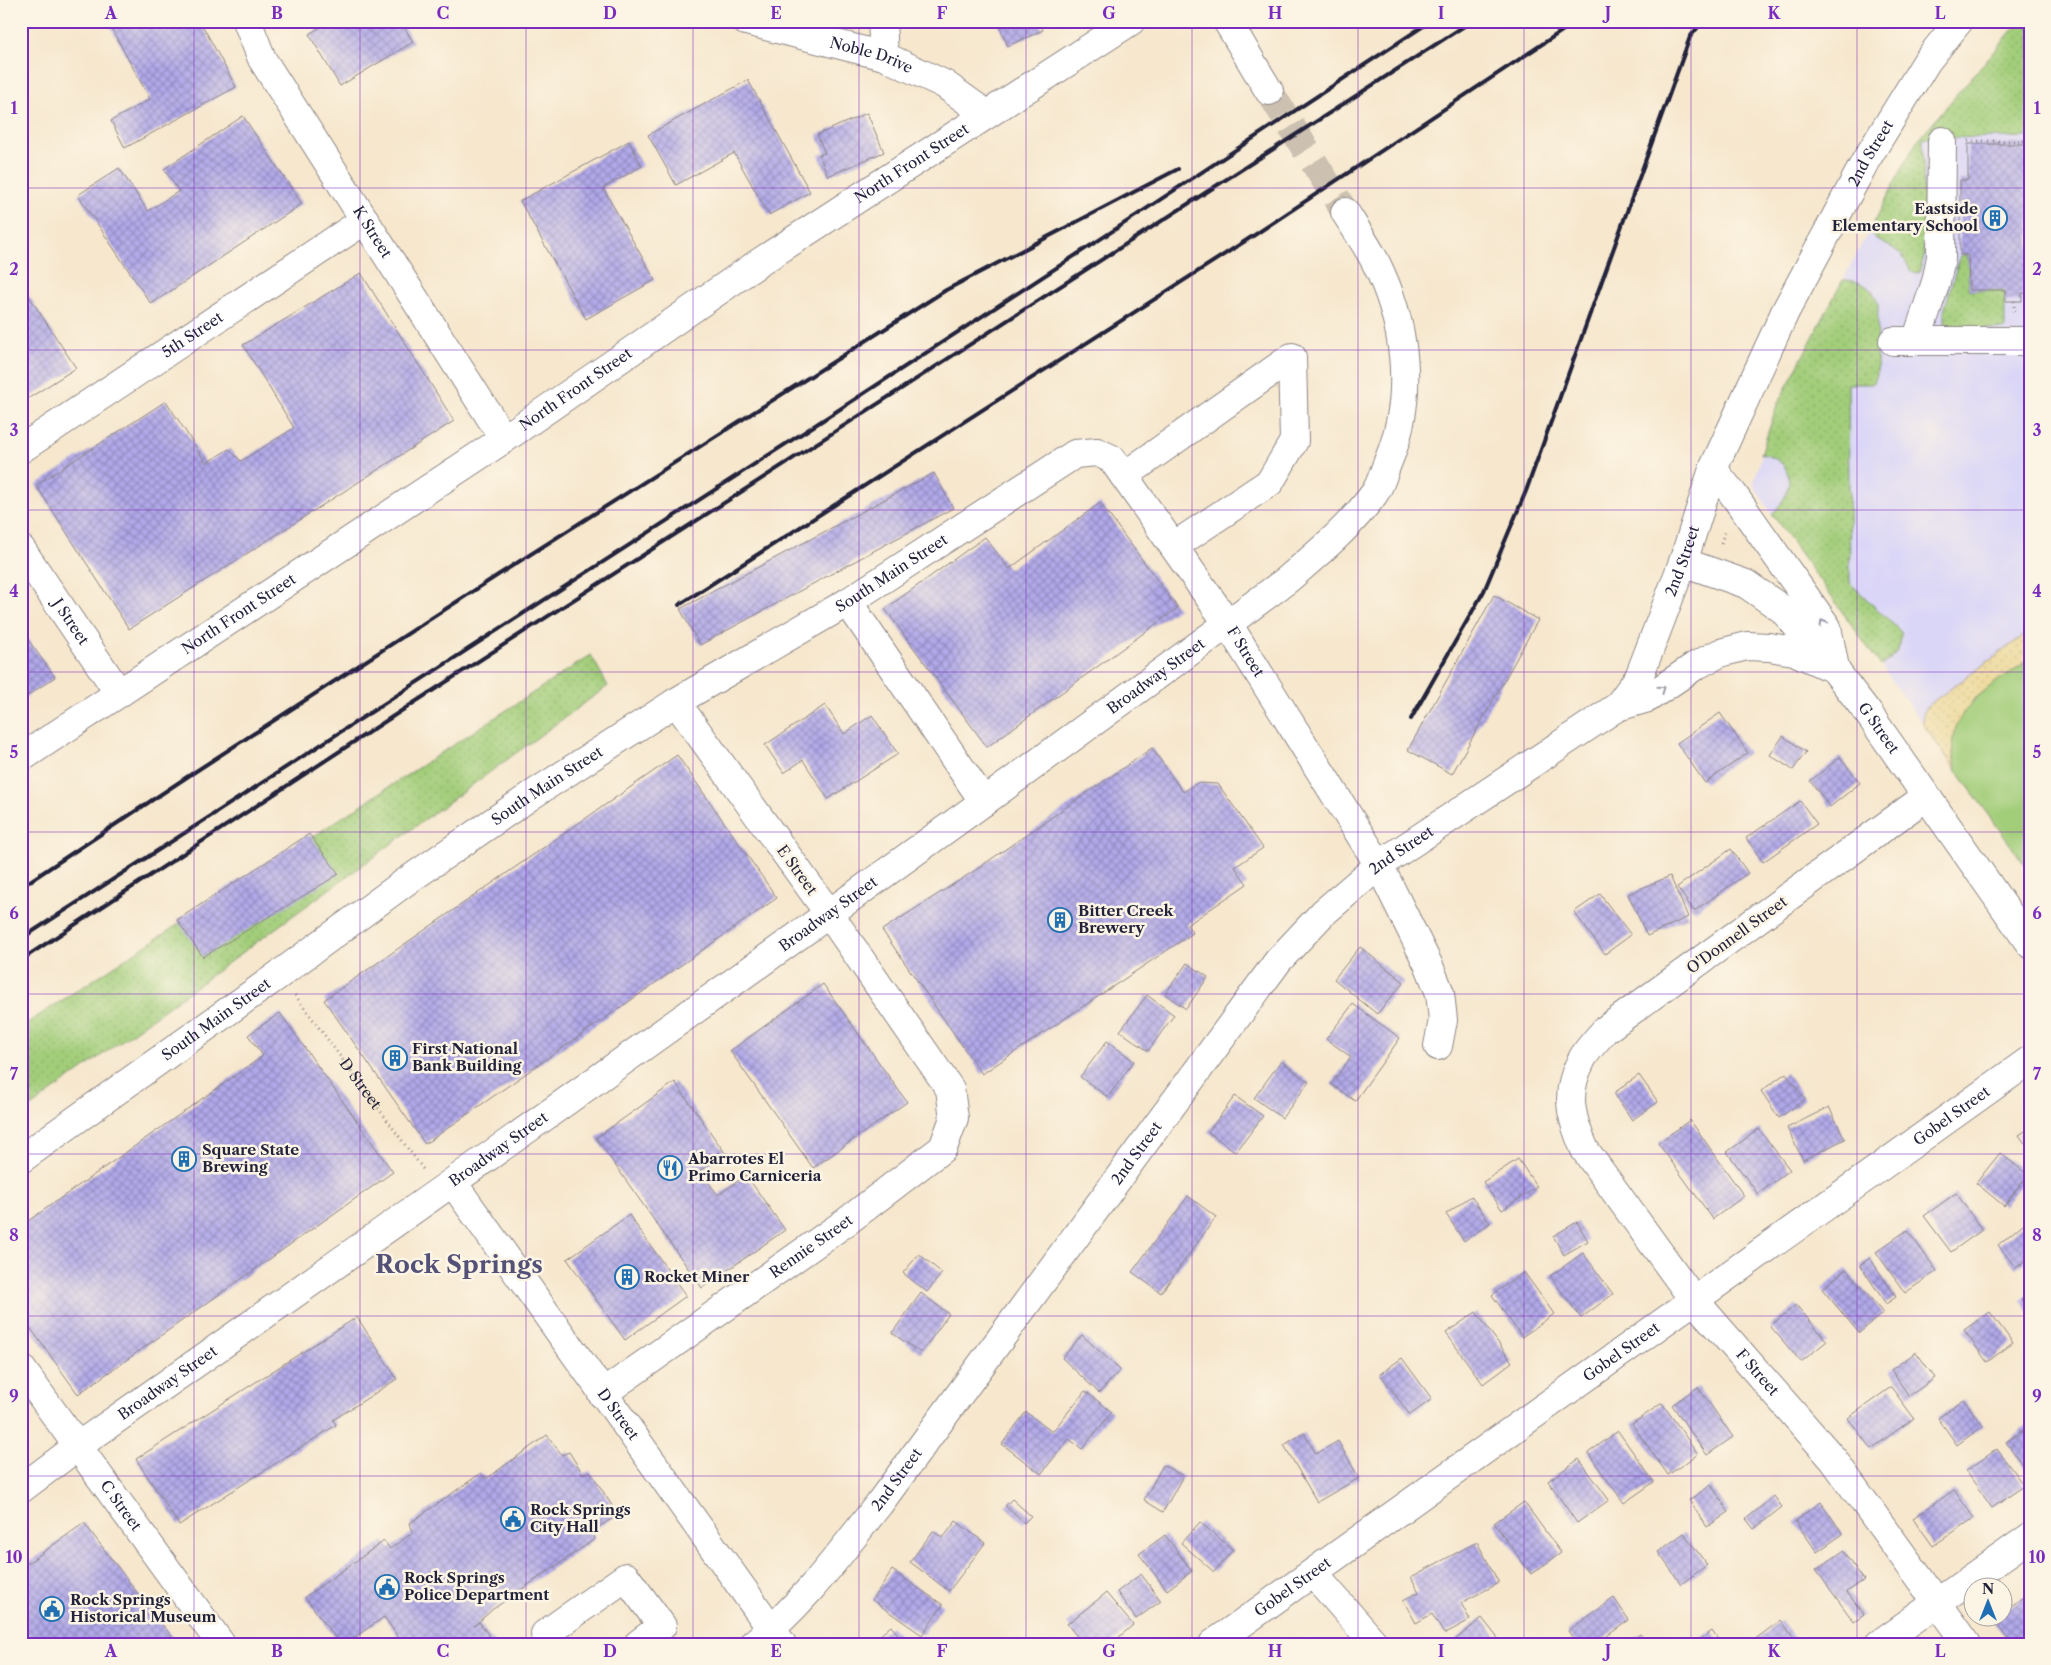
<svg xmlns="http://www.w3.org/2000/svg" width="2051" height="1665" font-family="'Libre Caslon Text',serif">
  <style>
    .built { fill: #dad6f7 }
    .green { fill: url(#green-dots); stroke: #62785a }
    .sand { fill: url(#sand-dots); stroke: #887e6c }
    .pitch { fill: #a2cd79; stroke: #62785a }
    .building { fill: url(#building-cross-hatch) }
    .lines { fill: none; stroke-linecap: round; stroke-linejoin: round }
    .minor-tunnel { stroke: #ccc0b0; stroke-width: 28; stroke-dasharray: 28 14; stroke-linecap: butt }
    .minor-casing { stroke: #8c8484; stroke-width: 30 }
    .path { stroke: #8c8484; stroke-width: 3; stroke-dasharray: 1 4; stroke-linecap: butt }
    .minor { stroke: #fff; stroke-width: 28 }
    .rail { stroke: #22223b; stroke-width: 4 }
    .oneway { stroke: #9c9ca7 }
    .grid { fill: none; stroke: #7b2cbf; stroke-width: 1; stroke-opacity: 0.55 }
    .labels { text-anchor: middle; stroke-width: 5; stroke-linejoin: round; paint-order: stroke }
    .street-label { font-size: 15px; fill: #22223b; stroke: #fcf5e5 }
    .poi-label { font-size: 15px; font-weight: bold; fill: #22223b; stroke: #fcf5e5; text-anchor: start }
    .town-label { font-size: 25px; font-weight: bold; fill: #545178; stroke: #fcf5e5 }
    .neatline { fill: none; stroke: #7b2cbf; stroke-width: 2 }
    .grid-label { font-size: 16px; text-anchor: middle; font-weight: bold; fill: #7b2cbf }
  </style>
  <defs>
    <pattern id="green-dots" width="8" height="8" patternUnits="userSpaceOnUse" patternTransform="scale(1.25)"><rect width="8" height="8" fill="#a2cd79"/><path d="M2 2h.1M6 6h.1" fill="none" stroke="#8bb06a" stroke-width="1.8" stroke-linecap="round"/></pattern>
    <pattern id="sand-dots" width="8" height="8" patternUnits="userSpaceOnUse" patternTransform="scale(1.25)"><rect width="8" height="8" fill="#eeda9e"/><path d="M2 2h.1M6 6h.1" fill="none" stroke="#ccbb89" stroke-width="1.8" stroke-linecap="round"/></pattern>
    <pattern id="building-cross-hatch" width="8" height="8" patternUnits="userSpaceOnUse" patternTransform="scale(1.25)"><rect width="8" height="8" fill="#b1a9e9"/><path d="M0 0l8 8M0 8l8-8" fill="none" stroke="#9089be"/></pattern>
  </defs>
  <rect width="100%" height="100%" fill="#fcf5e5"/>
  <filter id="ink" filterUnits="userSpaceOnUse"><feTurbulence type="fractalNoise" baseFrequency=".02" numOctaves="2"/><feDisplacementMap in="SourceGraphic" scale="10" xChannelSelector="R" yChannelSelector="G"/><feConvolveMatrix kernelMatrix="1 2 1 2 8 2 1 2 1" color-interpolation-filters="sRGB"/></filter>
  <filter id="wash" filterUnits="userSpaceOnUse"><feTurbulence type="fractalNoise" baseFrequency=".0096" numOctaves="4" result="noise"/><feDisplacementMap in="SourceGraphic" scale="20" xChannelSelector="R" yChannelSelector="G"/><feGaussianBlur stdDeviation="1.12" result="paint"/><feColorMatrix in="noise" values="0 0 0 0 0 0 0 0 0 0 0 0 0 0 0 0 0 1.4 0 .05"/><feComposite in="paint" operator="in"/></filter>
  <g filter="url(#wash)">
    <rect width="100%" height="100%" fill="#f6e7cd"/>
    <path class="built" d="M2020,21H2030V872L1772,514L1754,486V482L1777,405L1916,142Z"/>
    <path class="green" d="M2020,21H2030V137L1923,138L1924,257L1919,273L1911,272C1908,265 1904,257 1898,252C1888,243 1874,243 1870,230L1916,142Z
      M1960,255H1968L1969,290H2005V329L1948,328L1944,323V311Z
      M1843,280C1860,280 1872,286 1878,303L1877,376L1872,384H1848L1850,583L1901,632C1902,650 1894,656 1881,666L1772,514C1795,492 1797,461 1761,454L1777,405Z
      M591,655L608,686L21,1114V1027Z"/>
    <path class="sand" d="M2030,631V659L1973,700L1953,755L1957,771L1923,724V715L1927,706Z"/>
    <path class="pitch" d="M2030,659V872L1957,771C1955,761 1951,748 1953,737C1961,699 2001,680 2030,659Z"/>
    <g id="blocks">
      <path class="building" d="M114,21H200L236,87L125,148L111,121L150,99L109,24Z
        M331,21H373L375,25L382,21H401L413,42L340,86L309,34Z
        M997,21H1039L1043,30L1008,46Z
        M748,80L810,192L769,215L734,153L676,185L648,135Z
        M867,113L884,152L828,176L819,155L825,153L817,135Z
        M243,116L302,204L151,304L78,195L119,168L148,211L179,191L164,169Z
        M629,141L642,166L603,188L655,280L586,319L520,201Z
        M1968,144H2030V270H2026V282H2029V293H2022V301H2005V290H1969L1968,255H1960V180H1968Z
        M361,273L454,421L129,629L36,485L166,401L206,463L229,449L241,461L294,428L243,345Z
        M21,284L76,368L21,403Z
        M934,473L953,508L700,645L680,609Z
        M1100,503L1178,608L987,747L885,609L985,537L1009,569Z
        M1494,595L1538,620L1452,774L1408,750Z
        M21,630L55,677L21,700Z
        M825,705L844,734L872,715L898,754L828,799L803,760L784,773L765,745Z
        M1720,713L1748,753L1705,783L1677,743Z
        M1783,736L1806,752L1793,770L1770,755Z
        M1152,748L1183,792L1197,783L1218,784L1263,848L1235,867L1247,884L1187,925L1193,933L982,1074L882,930L974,871Z
        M677,755L777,898L425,1144L324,1000Z
        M1840,757L1860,783L1830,807L1810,781Z
        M1800,801L1817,824L1763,862L1746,838Z
        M309,834L339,874L203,957L177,920Z
        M1731,849L1748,873L1694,911L1677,887Z
        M1670,876L1688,917L1647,936L1628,894Z
        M1600,894L1631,935L1605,954L1574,912Z
        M1360,947L1404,982L1377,1014L1334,979Z
        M1187,963L1208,977L1186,1009L1165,994Z
        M823,984L907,1102L813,1168L730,1051Z
        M1147,995L1174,1015L1148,1051L1120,1031Z
        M1353,1004L1400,1038L1355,1101L1331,1084L1351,1057L1326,1039Z
        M280,1013L393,1172L78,1394L21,1315V1226L263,1056L248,1035Z
        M1107,1041L1134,1061L1108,1097L1080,1077Z
        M1281,1061L1309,1082L1282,1118L1254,1098Z
        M1786,1073L1805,1099L1779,1118L1761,1091Z
        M1639,1075L1658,1102L1632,1120L1614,1093Z
        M675,1082L725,1153L700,1171L718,1195L746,1175L785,1230L702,1288L596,1138Z
        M1235,1096L1263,1116L1236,1152L1208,1132Z
        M1829,1107L1845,1139L1803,1160L1787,1128Z
        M1690,1120L1744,1196L1713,1219L1658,1143Z
        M2030,1128V1150L2019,1135Z
        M1759,1129L1790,1170L1758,1194L1727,1152Z
        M2000,1153L2028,1175L2004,1206L1976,1183Z
        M1518,1159L1537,1187L1502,1210L1483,1182Z
        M1956,1193L1982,1230L1951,1252L1924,1216Z
        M1188,1196L1216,1217L1161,1293L1132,1272Z
        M1471,1196L1490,1223L1464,1241L1446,1214Z
        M629,1215L686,1296L625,1340L567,1259Z
        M1577,1222L1588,1241L1564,1255L1553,1236Z
        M2023,1224L2030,1232V1257L2016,1268L1998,1245Z
        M1907,1230L1937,1271L1905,1293L1876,1252Z
        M1583,1253L1613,1294L1581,1318L1550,1276Z
        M919,1254L942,1273L927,1292L903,1273Z
        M1870,1258L1896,1297L1886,1304L1860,1265Z
        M1846,1269L1883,1313L1859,1333L1822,1289Z
        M1524,1272L1554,1314L1522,1337L1492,1295Z
        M921,1293L949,1314L921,1353L892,1333Z
        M2030,1294V1312L2021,1300Z
        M1796,1305L1827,1341L1801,1362L1770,1326Z
        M1476,1312L1512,1362L1483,1384L1446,1333Z
        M1990,1312L2013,1343L1987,1362L1964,1330Z
        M357,1317L397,1379L333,1420L336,1425L179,1525L136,1459Z
        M1082,1335L1120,1370L1099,1393L1062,1358Z
        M1916,1352L1935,1378L1909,1396L1891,1370Z
        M1402,1358L1432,1399L1410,1415L1380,1374Z
        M1698,1387L1733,1437L1707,1455L1672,1405Z
        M1891,1387L1914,1418L1871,1449L1848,1418Z
        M1085,1391L1112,1412L1082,1449L1069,1439L1041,1474L1002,1444L1026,1412L1052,1432Z
        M1964,1400L1983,1426L1957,1445L1938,1418Z
        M1662,1403L1698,1454L1668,1475L1632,1424Z
        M2030,1425V1475L2006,1442Z
        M1618,1431L1654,1482L1624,1503L1588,1453Z
        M1304,1433L1316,1454L1338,1441L1359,1478L1317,1502L1284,1445Z
        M547,1435L562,1455L569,1452L583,1474L590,1471L618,1515L592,1531L595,1539L493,1609L474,1626L479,1622L495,1644H403L384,1617L345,1644H340L305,1597L384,1541L390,1549L413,1532L410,1523L481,1473L486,1479Z
        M1997,1449L2024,1486L1992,1508L1966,1471Z
        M1579,1459L1609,1500L1577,1523L1548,1481Z
        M1163,1465L1183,1476L1163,1512L1144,1500Z
        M1711,1485L1729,1512L1707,1527L1689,1500Z
        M1954,1490L1974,1518L1933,1546L1913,1518Z
        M1774,1496L1782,1507L1754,1529L1746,1519Z
        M1012,1499L1031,1516L1024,1523L1005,1506Z
        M1524,1502L1561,1553L1531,1574L1494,1523Z
        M1821,1502L1843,1534L1817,1552L1795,1521Z
        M956,1521L985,1543L949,1591L910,1562L933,1531L943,1538Z
        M1200,1522L1233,1550L1214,1572L1181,1543Z
        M84,1523L149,1608L178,1644H21V1568Z
        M1684,1533L1707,1565L1681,1584L1658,1552Z
        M1165,1535L1192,1571L1167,1590L1139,1554Z
        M1477,1542L1499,1583L1461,1603L1470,1620L1444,1634L1432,1614L1416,1623L1403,1600L1419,1592L1411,1577Z
        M1843,1551L1864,1580L1847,1592L1864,1615L1854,1622L1816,1570Z
        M892,1570L943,1605L922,1635L872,1600Z
        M1141,1574L1161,1601L1136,1619L1117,1592Z
        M1106,1593L1133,1625L1111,1644H1083L1067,1624Z
        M2025,1596L2030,1603V1644H2011L1993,1619L2004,1618V1611Z
        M1614,1598L1629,1620L1596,1644H1577L1568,1631Z
        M1482,1618L1500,1641L1497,1644H1450Z
        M1781,1620L1798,1644H1751L1750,1643Z
        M891,1626L906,1644H870Z
        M1712,1631L1721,1644H1694Z
        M1640,1634L1648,1644H1627Z"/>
    </g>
  </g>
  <g filter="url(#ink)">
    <use href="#blocks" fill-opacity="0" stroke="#8c8484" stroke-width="1"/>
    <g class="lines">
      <path class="minor-tunnel" d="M1269,91L1345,212"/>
      <defs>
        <g id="minor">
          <path id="s2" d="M247,21L262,59L504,439"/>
          <path id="s3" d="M746,21L884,56L944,84L986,114"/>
          <path d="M882,21L884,56"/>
          <path d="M1227,21L1269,91"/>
          <path d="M1893,341H2029"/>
          <path d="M1916,341L1936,282L1941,257L1942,141"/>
          <path id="s4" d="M21,449L365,220"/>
          <path d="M1713,469L1733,494L1827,627L1835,668"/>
          <path d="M1124,476L1292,357L1294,441L1270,482L1174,546"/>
          <path id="s5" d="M21,549L119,693"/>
          <path id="s6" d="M1683,562L1746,584L1782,609L1835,670L1868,713L2030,944"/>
          <path d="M848,602L984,802"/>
          <path d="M1617,707L1648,698L1695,666L1720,653L1747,646L1769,647L1794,651L1827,666"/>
          <path id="s7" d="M21,758L504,439L760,262L1131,21"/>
          <path id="s8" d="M1927,796L1605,1030C1597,1040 1586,1050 1581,1061C1564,1094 1571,1118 1585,1150L1693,1299L1833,1459L1967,1644"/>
          <path id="s9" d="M21,1159L280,974L404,883L532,795L676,702L848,602L1075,454L1097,452L1112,459L1228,624L1379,865L1429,966L1440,993L1443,1020L1438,1046"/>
          <path id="s10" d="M453,1183L782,1644"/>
          <path id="s11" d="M21,1368L221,1644"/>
          <path id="s12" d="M602,1394L846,1222L943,1148L954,1118L950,1089L830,915L676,702"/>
          <path id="s13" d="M21,1489L78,1446C484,1161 889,874 1287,580C1318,553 1349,528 1374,494C1381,485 1384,470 1389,459C1415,395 1406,322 1375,261C1366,244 1355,228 1345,212"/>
          <path d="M1313,1573L1375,1644"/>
          <path d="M545,1634L626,1577L662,1626L638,1644"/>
          <path id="s14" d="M753,1644C803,1605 840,1553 879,1504L1278,961L1323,913L1379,865L1617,707L1639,677L1683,562L1713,469L1785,312L1866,160L1927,61L1959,21"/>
          <path id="s15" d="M1213,1644L2030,1060"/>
          <path d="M1879,1644L2030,1537"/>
        </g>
      </defs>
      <use href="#minor" class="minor-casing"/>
      <g class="path">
        <path d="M1968,141H2030"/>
        <path d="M2014,301V313"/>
        <path d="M1721,543L1725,531"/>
        <path id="s1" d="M295,995L423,1169"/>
      </g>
      <use href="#minor" class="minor"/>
      <path class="rail" d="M679,605L1253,236L1577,21
        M1411,719L1484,591L1526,491L1690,37L1703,21
        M21,887L193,773L498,575L946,290L1178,169
        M21,939C292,761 565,587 837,411C1036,282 1233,152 1431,21
        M21,960L398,713L1472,21"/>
    </g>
    <defs><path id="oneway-chevron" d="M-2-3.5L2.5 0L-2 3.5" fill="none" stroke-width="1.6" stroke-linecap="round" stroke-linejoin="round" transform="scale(1.25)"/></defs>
    <g class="oneway">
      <use href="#oneway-chevron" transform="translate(1823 623) rotate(-120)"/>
      <use href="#oneway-chevron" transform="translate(1662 689) rotate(-35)"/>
    </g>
  </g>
  <path class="grid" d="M194,21V1644M360,21V1644M526,21V1644M693,21V1644M859,21V1644M1026,21V1644M1192,21V1644M1358,21V1644M1524,21V1644M1691,21V1644M1857,21V1644M21,188H2030M21,350H2030M21,510H2030M21,672H2030M21,832H2030M21,994H2030M21,1154H2030M21,1316H2030M21,1476H2030"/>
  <defs>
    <symbol id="building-ring" viewBox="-11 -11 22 22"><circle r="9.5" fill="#fcf5e5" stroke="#1f6fb2" stroke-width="1.5"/><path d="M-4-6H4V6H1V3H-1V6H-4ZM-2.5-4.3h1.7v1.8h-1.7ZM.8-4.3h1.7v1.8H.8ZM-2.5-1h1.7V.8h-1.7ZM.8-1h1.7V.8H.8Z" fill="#1f6fb2"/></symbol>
    <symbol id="restaurant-ring" viewBox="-11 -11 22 22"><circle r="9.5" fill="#fcf5e5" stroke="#1f6fb2" stroke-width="1.5"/><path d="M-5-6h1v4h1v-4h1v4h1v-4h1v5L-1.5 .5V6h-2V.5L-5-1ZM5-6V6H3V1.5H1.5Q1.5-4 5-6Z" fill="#1f6fb2"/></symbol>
    <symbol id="civic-ring" viewBox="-11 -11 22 22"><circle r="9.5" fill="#fcf5e5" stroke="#1f6fb2" stroke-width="1.5"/><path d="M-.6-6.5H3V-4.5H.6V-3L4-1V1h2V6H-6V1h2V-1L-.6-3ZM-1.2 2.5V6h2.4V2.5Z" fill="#1f6fb2"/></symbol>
  </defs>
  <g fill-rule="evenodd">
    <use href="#building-ring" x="1981" y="204" width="28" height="28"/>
    <use href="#building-ring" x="1046" y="906" width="28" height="28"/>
    <use href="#building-ring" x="381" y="1044" width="28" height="28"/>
    <use href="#building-ring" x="170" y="1145" width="28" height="28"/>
    <use href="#restaurant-ring" x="656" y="1154" width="28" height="28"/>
    <use href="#building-ring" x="613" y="1263" width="28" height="28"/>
    <use href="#civic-ring" x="499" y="1505" width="28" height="28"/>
    <use href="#civic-ring" x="373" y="1573" width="28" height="28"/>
    <use href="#civic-ring" x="38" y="1595" width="28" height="28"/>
  </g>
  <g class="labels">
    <g class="street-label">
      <text dy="5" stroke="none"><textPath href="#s3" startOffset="130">Noble Drive</textPath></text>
      <text dy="5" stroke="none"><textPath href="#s14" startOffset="1899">2nd Street</textPath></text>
      <text dy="5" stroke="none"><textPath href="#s7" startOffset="1071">North Front Street</textPath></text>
      <text dy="5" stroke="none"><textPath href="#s2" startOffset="246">K Street</textPath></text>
      <text dy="5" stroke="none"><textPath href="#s4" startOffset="206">5th Street</textPath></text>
      <text dy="5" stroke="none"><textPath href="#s7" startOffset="666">North Front Street</textPath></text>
      <text dy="5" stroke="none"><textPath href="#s14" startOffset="1449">2nd Street</textPath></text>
      <text dy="5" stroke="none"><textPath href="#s9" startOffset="1050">South Main Street</textPath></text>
      <text dy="5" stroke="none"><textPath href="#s7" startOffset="261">North Front Street</textPath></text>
      <text dy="5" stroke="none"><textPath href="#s5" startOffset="88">J Street</textPath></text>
      <text dy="5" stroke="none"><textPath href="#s9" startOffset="1542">F Street</textPath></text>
      <text dy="5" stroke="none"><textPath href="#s13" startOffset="1396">Broadway Street</textPath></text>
      <text dy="5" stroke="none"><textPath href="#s6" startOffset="264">G Street</textPath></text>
      <text dy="5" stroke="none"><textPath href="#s9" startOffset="645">South Main Street</textPath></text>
      <text dy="5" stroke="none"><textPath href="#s14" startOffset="1029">2nd Street</textPath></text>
      <text transform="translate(797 870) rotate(54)" y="5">E Street</text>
      <text dy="5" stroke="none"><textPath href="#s13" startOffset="991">Broadway Street</textPath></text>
      <text transform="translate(1737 935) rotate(-36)" y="5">O'Donnell Street</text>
      <text dy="5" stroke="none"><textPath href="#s9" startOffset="240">South Main Street</textPath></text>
      <text dy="5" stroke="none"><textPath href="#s1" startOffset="110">D Street</textPath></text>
      <text dy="5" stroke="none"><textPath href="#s15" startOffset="908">Gobel Street</textPath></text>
      <text dy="5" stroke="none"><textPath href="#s13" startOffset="586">Broadway Street</textPath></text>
      <text dy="5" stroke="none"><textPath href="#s14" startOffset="624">2nd Street</textPath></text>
      <text dy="5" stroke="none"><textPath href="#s12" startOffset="256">Rennie Street</textPath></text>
      <text dy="5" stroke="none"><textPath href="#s15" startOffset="502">Gobel Street</textPath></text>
      <text dy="5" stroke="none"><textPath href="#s8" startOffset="812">F Street</textPath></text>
      <text dy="5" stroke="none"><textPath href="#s13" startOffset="181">Broadway Street</textPath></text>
      <text dy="5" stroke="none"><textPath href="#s10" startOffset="284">D Street</textPath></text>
      <text dy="5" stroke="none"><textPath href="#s14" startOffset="219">2nd Street</textPath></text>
      <text dy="5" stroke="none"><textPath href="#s11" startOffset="170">C Street</textPath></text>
      <text dy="5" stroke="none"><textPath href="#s15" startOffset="98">Gobel Street</textPath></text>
    </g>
    <g class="poi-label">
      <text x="1978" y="214" text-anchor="end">Eastside<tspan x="1978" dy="17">Elementary School</tspan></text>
      <text x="1078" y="916">Bitter Creek<tspan x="1078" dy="17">Brewery</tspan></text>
      <text x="412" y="1054">First National<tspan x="412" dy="17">Bank Building</tspan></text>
      <text x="202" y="1155">Square State<tspan x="202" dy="17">Brewing</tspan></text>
      <text x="688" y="1164">Abarrotes El<tspan x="688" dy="17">Primo Carniceria</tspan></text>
      <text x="644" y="1282">Rocket Miner</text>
      <text x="530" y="1515">Rock Springs<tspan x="530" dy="17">City Hall</tspan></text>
      <text x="404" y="1583">Rock Springs<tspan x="404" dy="17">Police Department</tspan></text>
      <text x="70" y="1605">Rock Springs<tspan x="70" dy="17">Historical Museum</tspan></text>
    </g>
    <g class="town-label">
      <text x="459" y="1273">Rock Springs</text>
    </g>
  </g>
  <rect width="2051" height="1665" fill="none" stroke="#fcf5e5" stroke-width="55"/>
  <g transform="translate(1988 1602)"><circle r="24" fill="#fcf5e5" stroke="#a5a1a1"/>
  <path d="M0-4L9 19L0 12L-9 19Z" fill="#1f6fb2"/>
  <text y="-8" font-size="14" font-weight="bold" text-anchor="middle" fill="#22223b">N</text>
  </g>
  <rect x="28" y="28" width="1996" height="1610" class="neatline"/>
  <g class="grid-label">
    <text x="111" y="19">A</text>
    <text x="277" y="19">B</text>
    <text x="443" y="19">C</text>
    <text x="610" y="19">D</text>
    <text x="776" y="19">E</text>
    <text x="942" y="19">F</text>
    <text x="1109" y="19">G</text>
    <text x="1275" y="19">H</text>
    <text x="1441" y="19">I</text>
    <text x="1608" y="19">J</text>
    <text x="1774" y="19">K</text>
    <text x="1940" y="19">L</text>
    <text x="14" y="114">1</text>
    <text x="2037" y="114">1</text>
    <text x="14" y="275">2</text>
    <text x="2037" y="275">2</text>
    <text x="14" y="436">3</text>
    <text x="2037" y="436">3</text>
    <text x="14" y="597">4</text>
    <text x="2037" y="597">4</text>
    <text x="14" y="758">5</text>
    <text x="2037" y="758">5</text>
    <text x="14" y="919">6</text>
    <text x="2037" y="919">6</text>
    <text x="14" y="1080">7</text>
    <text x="2037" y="1080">7</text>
    <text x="14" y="1241">8</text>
    <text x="2037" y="1241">8</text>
    <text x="14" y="1402">9</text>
    <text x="2037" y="1402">9</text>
    <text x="14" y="1563">10</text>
    <text x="2037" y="1563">10</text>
    <text x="111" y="1657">A</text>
    <text x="277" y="1657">B</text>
    <text x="443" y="1657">C</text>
    <text x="610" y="1657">D</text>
    <text x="776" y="1657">E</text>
    <text x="942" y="1657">F</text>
    <text x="1109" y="1657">G</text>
    <text x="1275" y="1657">H</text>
    <text x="1441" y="1657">I</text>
    <text x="1608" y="1657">J</text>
    <text x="1774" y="1657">K</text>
    <text x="1940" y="1657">L</text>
  </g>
</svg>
